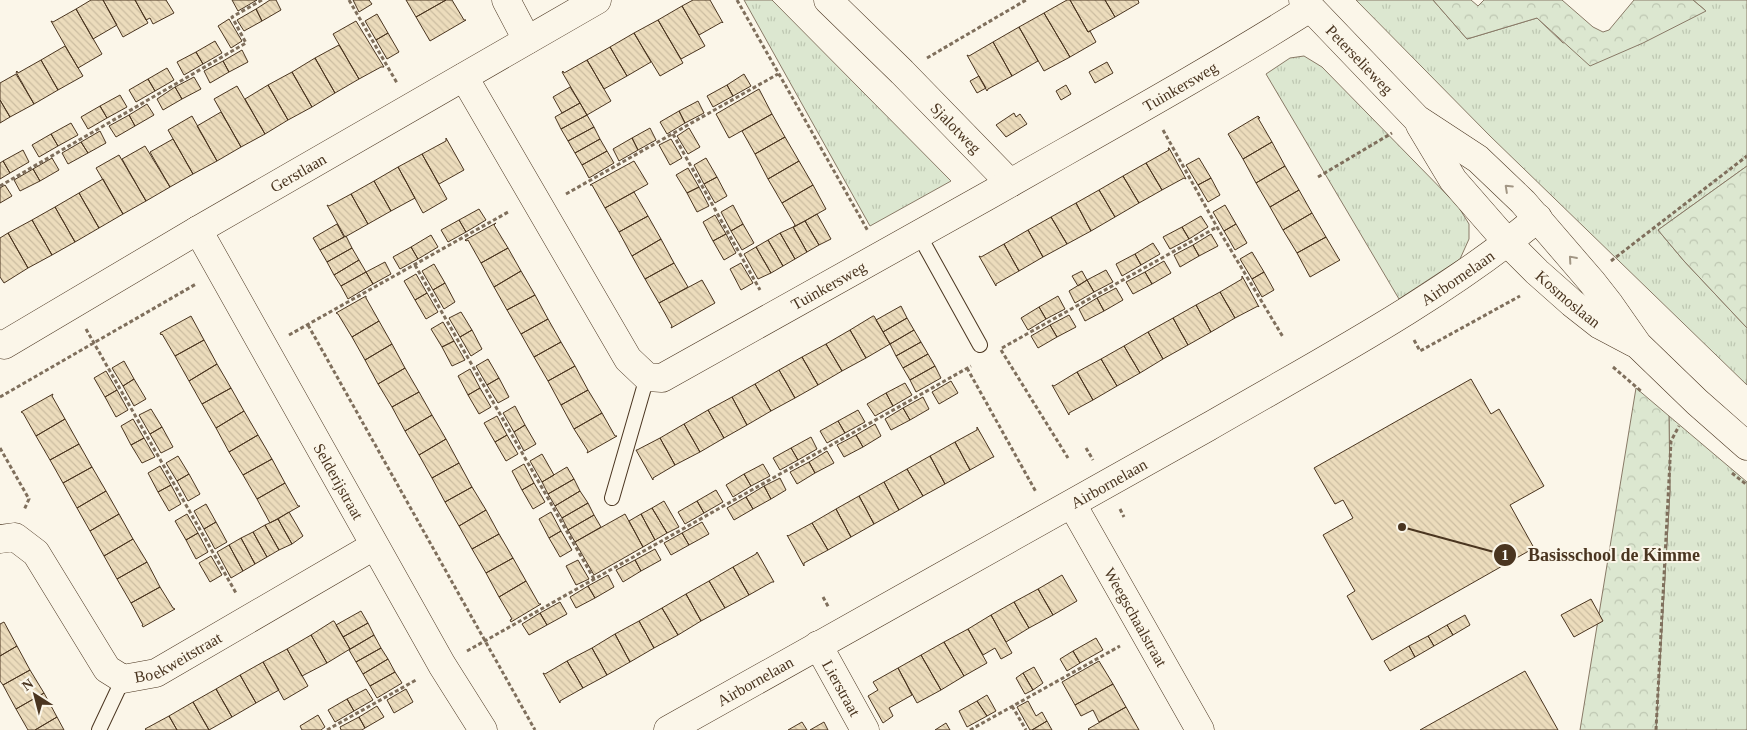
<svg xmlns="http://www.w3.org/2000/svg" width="1747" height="730" font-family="'Times New Roman',serif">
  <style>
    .grass { fill: url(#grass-tufts); stroke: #887966 }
    .forest { fill: url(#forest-crowns); stroke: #887966 }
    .building { fill: url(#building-back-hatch); stroke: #4a3520 }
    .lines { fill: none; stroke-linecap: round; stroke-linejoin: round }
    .service-casing { stroke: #4a3520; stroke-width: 16 }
    .minor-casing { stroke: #4a3520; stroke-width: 29 }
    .tertiary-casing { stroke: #4a3520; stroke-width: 29 }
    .path { stroke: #7f6f5c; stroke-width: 3; stroke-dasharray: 4 2.5; stroke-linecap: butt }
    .service { stroke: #fbf6e9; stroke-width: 14 }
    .minor { stroke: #fbf6e9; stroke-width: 28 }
    .tertiary { stroke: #fbf6e9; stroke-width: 28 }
    .oneway { stroke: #a29684 }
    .labels { text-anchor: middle; stroke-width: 4; stroke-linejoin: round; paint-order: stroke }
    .street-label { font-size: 16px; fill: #4a3520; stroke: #fbf6e9 }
    .leader { fill: none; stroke: #4a3520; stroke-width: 2 }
    .callout-dot { fill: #4a3520; stroke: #fbf6e9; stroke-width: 2 }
    .mark-label { font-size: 15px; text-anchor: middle; font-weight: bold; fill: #fff }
    .callout-label { font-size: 18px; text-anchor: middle; font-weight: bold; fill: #4a3520; stroke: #fbf6e9; stroke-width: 4; stroke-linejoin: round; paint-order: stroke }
  </style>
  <defs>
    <pattern id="grass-tufts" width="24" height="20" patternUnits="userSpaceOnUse" patternTransform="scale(1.25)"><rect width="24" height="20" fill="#dce7d0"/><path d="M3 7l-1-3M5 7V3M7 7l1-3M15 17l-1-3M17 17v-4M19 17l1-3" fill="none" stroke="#bec7b2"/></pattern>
    <pattern id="forest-crowns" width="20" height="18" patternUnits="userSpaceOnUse" patternTransform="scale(1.25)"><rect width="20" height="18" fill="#dce7d0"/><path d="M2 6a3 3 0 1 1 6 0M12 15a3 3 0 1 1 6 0" fill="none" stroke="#bec7b2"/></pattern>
    <pattern id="building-back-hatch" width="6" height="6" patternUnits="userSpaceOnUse" patternTransform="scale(1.25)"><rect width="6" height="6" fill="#ecdcbc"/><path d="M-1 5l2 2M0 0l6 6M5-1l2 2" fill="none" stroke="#ccbda1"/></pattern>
  </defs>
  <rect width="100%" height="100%" fill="#fbf6e9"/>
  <path class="grass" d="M744,0H772L951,181L870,226Z
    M1356,0H1433L1467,39L1537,18L1563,43L1705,10L1693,0H1747V166L1658,230L1684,261L1747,328V385L1490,136Z
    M1304,56L1322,67L1458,206L1469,224V239L1460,259L1399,299L1266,74L1290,58Z
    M1669,416L1747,482V730H1656L1670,491Z"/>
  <path class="forest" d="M1433,0H1471L1478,6L1484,0H1562L1593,27L1603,32L1609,30L1634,0H1693L1706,11L1643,43L1590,66L1537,18L1467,39Z
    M1747,166V328L1684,261L1658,230Z
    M1636,388L1669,416L1670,491L1656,730H1580Z"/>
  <path class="building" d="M91,0H103L117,25L93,39L76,9Z
    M103,0H135L148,23L123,37Z
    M135,0H166L174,13L153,24L150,18L146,20Z
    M232,0H257L238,11Z
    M270,0H276L281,10L262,21L256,9Z
    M353,0H369L372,4L359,12Z
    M406,0H446L416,17Z
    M446,0H452L464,20H466L430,41L416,17Z
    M693,0H710L723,23L722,22L699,35L682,6Z
    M1067,0H1070L1088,32L1090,31L1096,42L1070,57L1044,13Z
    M1070,0H1105L1115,17L1088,32Z
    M1105,0H1138L1139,3L1115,17Z
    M682,6L705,46L681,59L658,20Z
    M76,9L102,54L78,68L51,21L53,22Z
    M256,9L262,21L244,31L237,20Z
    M1044,13L1070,57L1044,71L1019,27Z
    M377,14L388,33L376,40L365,21Z
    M229,19L242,41L231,48L218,26Z
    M658,20L683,63L660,76L634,33Z
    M356,21L384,67H381L359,79L333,34Z
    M1019,27L1038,61L1012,76L993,42Z
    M388,33L399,52L387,59L376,40Z
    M634,33L651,62L627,76L610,47Z
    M215,41L222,53L203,64L196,52Z
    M993,42L1012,76L988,89L987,91L967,55L969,56Z
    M339,45L359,79L335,93L315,58Z
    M65,46L83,76L58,90L41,60Z
    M610,47L627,76L604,89L587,60Z
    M242,50L248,62L229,72L223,61Z
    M196,52L203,64L184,75L177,62Z
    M315,58L335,93L312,107L292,72Z
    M41,60L58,90L34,104L16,72L17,71L18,73Z
    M587,60L611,101L587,115L562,72L563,71L564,73Z
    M223,61L229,72L210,83L204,71Z
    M1107,62L1113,73L1095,83L1089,72Z
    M167,68L174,80L155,91L148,79Z
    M292,72L312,107L288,120L268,85Z
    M16,74L34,104L10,117L0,100V83Z
    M744,74L751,86L733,96L727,85Z
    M979,76L986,88L977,93L970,81Z
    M194,77L201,89L182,99L175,87Z
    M148,79L155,91L136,102L129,90Z
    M268,85L288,120L265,134L245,99Z
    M727,85L733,96L713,107L707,96Z
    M1066,85L1071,94L1061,100L1056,91Z
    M237,86L265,134L241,147L214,99Z
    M175,87L182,99L163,110L157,99Z
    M570,87L580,103L562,113L553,97Z
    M759,89L772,114L729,138L716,114Z
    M120,95L127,107L107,118L100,106Z
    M0,100L10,117L0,123Z
    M698,101L704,113L685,123L679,111Z
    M580,103L587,115L561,129L555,117Z
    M147,104L154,115L135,126L129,115Z
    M100,106L107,118L88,129L81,117Z
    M679,111L685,123L667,134L660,122Z
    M221,112L241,147L217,161L197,126Z
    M1014,113L1016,117L1020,114L1027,124L1006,137L996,125Z
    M772,114L785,137L755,154L742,131Z
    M129,115L135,126L116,137L109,126Z
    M587,115L594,127L568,141L561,129Z
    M192,116L217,161L193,174L168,130Z
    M1258,116L1260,118H1258L1272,142L1243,159L1228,134Z
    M71,123L78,135L58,146L51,134Z
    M594,127L600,139L575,153L568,141Z
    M650,128L656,140L638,150L632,138Z
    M689,128L700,147L688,154L677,136Z
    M100,131L106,143L88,153L81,142Z
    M51,134L58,146L39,157L32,145Z
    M785,137L799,161L768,179L755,154Z
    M446,138L464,170L439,184L422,154L446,141Z
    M632,138L638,150L619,161L613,149Z
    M173,139L193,174L170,187L150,152Z
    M600,139L607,151L582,165L575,153Z
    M671,139L682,158L670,165L659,145Z
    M81,142L88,153L68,164L62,153Z
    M1272,142L1285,166L1256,183L1243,159Z
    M145,146L170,187L146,201L122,159Z
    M1168,148H1169L1186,179L1184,178L1162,190L1146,163L1169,150Z
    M23,150L29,162L10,173L3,161Z
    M607,151L614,163L589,178L582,165Z
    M422,154L447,199L423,213L398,167Z
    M119,155L146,201L123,214L96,168Z
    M52,158L59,170L40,181L33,169Z
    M706,158L717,177L704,184L694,165Z
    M1199,158L1211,178L1198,185L1186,165Z
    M3,161L10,173L0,179V163Z
    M634,161L648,184L605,208L592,185H590Z
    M799,161L813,185L782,203L768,179Z
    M1146,163L1162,190L1139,203L1123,176Z
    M1285,166L1299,190L1270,207L1256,183Z
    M398,167L415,198L391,211L374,181Z
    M688,168L699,187L687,193L676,175Z
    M33,169L40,181L20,191L14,180Z
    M1123,176L1139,203L1115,217L1099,190Z
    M717,177L727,196L715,203L704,184Z
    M1211,178L1220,195L1208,202L1198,185Z
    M103,179L123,214L99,228L79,193Z
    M374,181L391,211L368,224L351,194Z
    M5,185L12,196L0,203V188Z
    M813,185L826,209L794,227L795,225L782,203Z
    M699,187L709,206L697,212L687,193Z
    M1099,190L1115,217L1091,231L1076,203Z
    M1299,190L1312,213L1283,230L1270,207Z
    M634,192L648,216L619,232L605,208Z
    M79,193L99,228L75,242L55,207Z
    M351,194L368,224L345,237L327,205L329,206Z
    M1076,203L1091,231L1067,244L1051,217Z
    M733,205L743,224L731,231L721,212Z
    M1225,205L1236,224L1224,231L1213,212Z
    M55,207L75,242L52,255L32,220Z
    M479,209L486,220L466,232L459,220Z
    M1312,213L1326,237L1297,253L1283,230Z
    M817,214L831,239L819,245L805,221Z
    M715,215L726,234L713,241L703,222Z
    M648,216L661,239L632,256L619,232Z
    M1201,216L1208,227L1189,239L1182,227Z
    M1051,217L1067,244L1043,257L1028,230Z
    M32,220L52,255L28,268L8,233Z
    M459,220L466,232L448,242L441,230Z
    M805,221L819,245L807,252L793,227Z
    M496,223L494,225L508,248L481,263L468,240L466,241L465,240Z
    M337,224L344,237L320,250L313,238Z
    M743,224L754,243L742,250L731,231Z
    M1236,224L1247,243L1235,250L1224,231Z
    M793,227L807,252L795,259L780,233Z
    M1182,227L1189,239L1170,249L1163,237Z
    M1028,230L1043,257L1019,271L1004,244Z
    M8,233L28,268L4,283L0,277V238Z
    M780,233L795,259L783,266L768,240Z
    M726,234L736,253L724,260L713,241Z
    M1211,234L1218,246L1199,256L1193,245Z
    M431,235L438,247L418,259L411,247Z
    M346,236L352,248L327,262L320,250Z
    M1326,237L1339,259L1340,260L1310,277L1297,253Z
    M661,239L674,263L645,279L632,256Z
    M768,240L783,266L771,273L756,247Z
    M1153,243L1160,254L1141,265L1135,254Z
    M1004,244L1019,271L996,284V286L979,256L981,257Z
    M1193,245L1199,256L1180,267L1174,255Z
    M411,247L418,259L400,269L393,257Z
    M756,247L771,273L758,279L744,254Z
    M352,248L359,260L334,275L327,262Z
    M508,248L521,271L494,287L481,263Z
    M1252,252L1264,272L1252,279L1240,259Z
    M1135,254L1141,265L1122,276L1116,264Z
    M359,260L366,272L341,286L334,275Z
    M1164,261L1171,273L1152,284L1145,272Z
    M385,262L391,274L373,284L366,272Z
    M674,263L688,287L659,303L645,279Z
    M741,263L753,283L741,290L730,269Z
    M434,264L445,283L433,290L422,271Z
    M1106,270L1113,282L1094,292L1087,280Z
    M521,271L535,295L507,310L494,287Z
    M1082,271L1087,280L1078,286L1072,276Z
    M366,272L373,284L348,299L341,286Z
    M1145,272L1152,284L1133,294L1126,282Z
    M1264,272L1274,290L1262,297L1252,279Z
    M416,274L427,293L415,300L404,281Z
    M1242,276L1259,307L1258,306L1235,318L1220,292L1242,279Z
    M702,280L715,303L671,328L672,326L659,303Z
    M1087,280L1094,292L1075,303L1069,291Z
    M445,283L455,302L444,309L433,290Z
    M1116,288L1123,300L1104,311L1097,298Z
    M1220,292L1235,318L1211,332L1196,305Z
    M427,293L438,312L426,319L415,300Z
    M535,295L548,319L521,334L507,310Z
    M366,296V298L379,321L352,337L338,314L336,313Z
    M1058,296L1065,309L1046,319L1039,307Z
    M1097,298L1104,311L1085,321L1079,309Z
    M1196,305L1211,332L1188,345L1173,318Z
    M901,306L907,318L883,332L876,320Z
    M1039,307L1046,319L1028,330L1021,318Z
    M461,312L472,330L460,337L449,318Z
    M1069,315L1076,327L1057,337L1050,325Z
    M191,316L204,340L175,356L162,334L161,335L160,333Z
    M873,316H874L890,344L866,358L850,330Z
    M907,318L914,330L890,344L883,332Z
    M1173,318L1188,345L1163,359L1148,332Z
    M548,319L561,342L534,357L521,334Z
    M379,321L392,344L365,360L352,337Z
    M443,322L454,341L442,347L431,329Z
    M1050,325L1057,337L1038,348L1031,336Z
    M472,330L482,349L471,356L460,337Z
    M850,330L866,358L842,371L826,344Z
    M914,330L921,342L896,356L890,344Z
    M1148,332L1163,359L1140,373L1124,346Z
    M204,340L217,364L189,381L175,356Z
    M454,341L465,360L452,366L442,347Z
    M561,342L575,366L548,381L534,357Z
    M921,342L928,354L903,368L896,356Z
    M392,344L405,368L378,384L365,360Z
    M826,344L842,371L818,385L802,357Z
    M1124,346L1140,373L1117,386L1101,359Z
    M928,354L935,366L910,380L903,368Z
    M802,357L818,385L795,398L779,370Z
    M488,359L499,378L487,385L476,366Z
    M1101,359L1117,386L1093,400L1077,372Z
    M124,361L134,379L123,386L112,368Z
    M217,364L231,388L202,404L189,381Z
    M575,366L588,390L561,405L548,381Z
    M935,366L941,378L916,392L910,380Z
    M405,368L419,392L392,407L378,384Z
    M470,369L480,388L468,395L458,376Z
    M779,370L795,398L771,411L755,384Z
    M106,371L117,390L105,397L94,378Z
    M1077,372L1093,400L1069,413V415L1052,385L1054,386Z
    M499,378L509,397L498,403L487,385Z
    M134,379L146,399L134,406L123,386Z
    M1471,379L1491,414L1499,409L1544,486L1510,505L1534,548L1372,640L1347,596L1355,591L1323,535L1353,518L1343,500L1335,504L1314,468Z
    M951,381L958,393L939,404L932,392Z
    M905,383L912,395L893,406L886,393Z
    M755,384L771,411L747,425L732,397Z
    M231,388L244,411L216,428L202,404Z
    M480,388L491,407L479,414L468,395Z
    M117,390L128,410L116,417L105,397Z
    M588,390L602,413L574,429L561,405Z
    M419,392L432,415L405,431L392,407Z
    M886,393L893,406L875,416L867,404Z
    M53,394L52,396L65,419L36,436L23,413L21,412Z
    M732,397L747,425L724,438L708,410Z
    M923,397L929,409L910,420L903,408Z
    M515,406L525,425L514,432L503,413Z
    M903,408L910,420L891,430L885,419Z
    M151,409L162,427L150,434L139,415Z
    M708,410L724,438L700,452L684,424Z
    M858,410L865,422L845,433L838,421Z
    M244,411L258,435L229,452L216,428Z
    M602,413L615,436H617L587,453L588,451L574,429Z
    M432,415L446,439L419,455L405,431Z
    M497,416L507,435L495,442L484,423Z
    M65,419L79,444L50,460L36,436Z
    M133,419L144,438L131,445L121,426Z
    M838,421L845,433L827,443L820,431Z
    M684,424L700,452L675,465L660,438Z
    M875,424L881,436L863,447L856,435Z
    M525,425L536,444L524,451L514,432Z
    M162,427L173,447L161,453L150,434Z
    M977,427L994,457H993L970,470L955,442L977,430Z
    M258,435L272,459L243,475L229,452Z
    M507,435L518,454L506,461L495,442Z
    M856,435L863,447L844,457L837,445Z
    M811,437L817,449L798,460L791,448Z
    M144,438L155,457L142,463L131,445Z
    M660,438L675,465L653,478V480L636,450H637Z
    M446,439L459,463L432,478L419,455Z
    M955,442L970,470L945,484L930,456Z
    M79,444L92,467L63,483L50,460Z
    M791,448L798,460L780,470L773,458Z
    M827,451L834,463L815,473L809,462Z
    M542,454L554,475L542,482L530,461Z
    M178,456L189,474L177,481L166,463Z
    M930,456L945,484L923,496L907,469Z
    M272,459L285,483L257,499L243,475Z
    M809,462L815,473L797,484L790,472Z
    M459,463L472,487L445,502L432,478Z
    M524,464L534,483L522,490L512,471Z
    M763,464L770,476L751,486L744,474Z
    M160,466L171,485L158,492L148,473Z
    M92,467L106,491L77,508L63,483Z
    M567,467L574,479L548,494L542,482Z
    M907,469L923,496L899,510L884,482Z
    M189,474L200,494L188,501L177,481Z
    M744,474L751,486L733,497L726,485Z
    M780,478L786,490L771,499L764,486Z
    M574,479L580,491L555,506L548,494Z
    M884,482L899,510L874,524L859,496Z
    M285,483L298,506H300L270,523L257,499Z
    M534,483L545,502L533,509L522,490Z
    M171,485L181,504L169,511L158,492Z
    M764,486L771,499L753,509L746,497Z
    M472,487L486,510L459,526L445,502Z
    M716,490L723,502L704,513L697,501Z
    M106,491L119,514L90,531L77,508Z
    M580,491L588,503L562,518L555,506Z
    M859,496L874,524L851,537L836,509Z
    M746,497L753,509L734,520L727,508Z
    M664,501L679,527L667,533L652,508Z
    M697,501L704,513L685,524L678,512Z
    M588,503L594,515L568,530L562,518Z
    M206,504L216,522L204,529L194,511Z
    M652,508L667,533L655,540L641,514Z
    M836,509L851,537L828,550L812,523Z
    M486,510L499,534L472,549L459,526Z
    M289,512L303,536L292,544L278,519Z
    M551,512L561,531L549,538L539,519Z
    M119,514L133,539L104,556L90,531Z
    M187,514L198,533L186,540L175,521Z
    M625,514L643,547L594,575L575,542Z
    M641,514L655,540L643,547L629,521Z
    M594,515L601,527L575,542L568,530Z
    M278,519L292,544L279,550L265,525Z
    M216,522L227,542L215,549L204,529Z
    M702,522L709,534L689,545L682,533Z
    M812,523L828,550L804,563V566L787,535L788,536Z
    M265,525L279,550L267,557L253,532Z
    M561,531L572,550L560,557L549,538Z
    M253,532L267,557L255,564L241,538Z
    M198,533L208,552L196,559L186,540Z
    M682,533L689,545L671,555L664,543Z
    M499,534L513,558L486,573L472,549Z
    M241,538L255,564L243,571L229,545Z
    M133,539L147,562L117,579L104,556Z
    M229,545L243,571L231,578L217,552Z
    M655,549L661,560L641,571L635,560Z
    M757,552L774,582H772L749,595L733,567L756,554Z
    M211,556L222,575L210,582L199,563Z
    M513,558L526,581L499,597L486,573Z
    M578,560L589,579L576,585L566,566Z
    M635,560L641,571L623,582L616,570Z
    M147,562L160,587L131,603L117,579Z
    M733,567L749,595L725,608L709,581Z
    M608,575L614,587L595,598L588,586Z
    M1062,575L1077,601L1053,615L1038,589Z
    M526,581L539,604H541L511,622L510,620L512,619L499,597Z
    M709,581L725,608L701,621L686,594Z
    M588,586L595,598L576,608L570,597Z
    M160,587L173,608L175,609L143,627L142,625H143L131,603Z
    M1038,589L1053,615L1029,628L1014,602Z
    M686,594L701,621L678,635L662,608Z
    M1591,599L1603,621L1574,637L1561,615Z
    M560,602L567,614L547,625L540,613Z
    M1014,602L1029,628L1006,642L991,615Z
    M662,608L678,635L654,648L639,621Z
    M361,611L368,623L343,637L336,625Z
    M540,613L547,625L529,635L522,624Z
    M991,615L1012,653L1001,659L995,648L983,655L968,629Z
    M1465,615L1470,625L1453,635L1447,625Z
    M333,621H334L350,649L327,663L311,635Z
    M639,621L654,648L630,662L615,634Z
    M4,622L17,646L0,656V624Z
    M368,623L374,635L350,649L343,637Z
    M1447,625L1453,635L1434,646L1428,636Z
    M968,629L987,663L964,676L944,642Z
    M615,634L630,662L607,675L592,648Z
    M311,635L327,663L302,676L287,649Z
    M374,635L381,648L356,662L349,650Z
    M1428,636L1434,646L1415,657L1409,646Z
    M1096,638L1103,650L1080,663L1073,651Z
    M944,642L964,676L941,690L921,655Z
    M17,646L30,670L3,685L0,681V656Z
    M1409,646L1415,657L1390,671L1384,661Z
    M381,648L388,659L363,674L356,662Z
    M592,648L607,675L583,688L567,661Z
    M287,649L308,686L284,700L263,662Z
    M1073,651L1080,663L1067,671L1060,659Z
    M921,655L941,690L917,703L898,668Z
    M388,659L395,672L370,686L363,674Z
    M567,661L583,688L560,701V703L543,673L545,674Z
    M1099,661L1113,684L1075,705L1062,682Z
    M263,662L279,690L256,703L240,675Z
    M1034,667L1043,683L1033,690L1023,673Z
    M898,668L912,695L889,708L893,716L883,723L868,696L878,690L873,682Z
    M30,670L44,693L16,709L3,685Z
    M1525,671L1558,730H1420Z
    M395,672L402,683L377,698L370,686Z
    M1023,673L1033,690L1025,694L1016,678Z
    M240,675L256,703L232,717L216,689Z
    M1113,684L1126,707L1099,722L1093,710L1081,716L1075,705Z
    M216,689L232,717L209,730L193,702Z
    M366,689L373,700L354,711L347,699Z
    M406,689L413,702L394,713L387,700Z
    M44,693L57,717L35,730H28L16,709Z
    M987,695L996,711L987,716L977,701Z
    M347,699L354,711L335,722L328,710Z
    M977,701L987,716L967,727L959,711Z
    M1028,701L1036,716L1042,712L1047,721L1032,730H1030L1017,707Z
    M193,702L209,730H177L169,716Z
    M377,706L384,717L365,728L359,717Z
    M1126,707L1139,730H1089L1088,729Z
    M318,715L325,727L321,730H302L300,726Z
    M169,716L177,730H146L145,729Z
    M57,717L64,730H35Z
    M359,717L365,728L362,730H341L340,727Z
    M1047,721L1052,730H1032Z
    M802,722L807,730H788Z
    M824,722L828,730H810Z
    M946,723L950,730H935Z"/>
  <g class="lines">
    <defs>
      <path id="service" d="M919,235L980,345
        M612,498L647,377
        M99,730L123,679"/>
      <g id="minor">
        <path d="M506,0L527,40"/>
        <path id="s1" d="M828,0L902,72L1010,183"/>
        <path id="s2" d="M464,77L628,359L647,377L662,378C796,303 930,229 1063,153C1146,106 1229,59 1310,8"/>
        <path id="s3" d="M198,230L442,665L483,730"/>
        <path id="s4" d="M0,344L4,345L198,230L597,0"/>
        <path id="s5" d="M1072,504L1200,730"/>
        <path id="s6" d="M0,539L15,537L36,553L107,669L123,679L156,673L374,546"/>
        <path id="s7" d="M818,645L865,730"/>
      </g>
      <g id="tertiary">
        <path id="s8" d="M1303,0L1417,119L1478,159L1523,202L1592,282L1610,305L1638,345L1697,402L1747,446"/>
        <path id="s9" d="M1420,125L1453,180L1508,243L1537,272L1572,303L1600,325L1634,343"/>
        <path id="s10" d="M668,730C847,628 1029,529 1208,427C1320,362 1437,301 1538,218"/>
      </g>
    </defs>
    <use href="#service" class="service-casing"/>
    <use href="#minor" class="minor-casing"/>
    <use href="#tertiary" class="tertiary-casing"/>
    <path class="path" d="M349,0L397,83
      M737,0L868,231
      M927,58L1026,0
      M1163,130L1217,227L1283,337
      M673,134L760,290
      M1318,177L1392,133
      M0,186L246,43L232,17L262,0
      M566,194L778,74
      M1611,261L1747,156
      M415,265L594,579
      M308,325L535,730
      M86,329L236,593
      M289,335L510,211
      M1414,340L1420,351L1520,296
      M1002,348L1217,227
      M1001,350L1068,458
      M1613,367L1642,392
      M967,368L1036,492
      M0,397L196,284
      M0,448L29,499L24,510
      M1086,448L1093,460
      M1732,473L1747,485
      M1120,509L1124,517
      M823,597L829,608
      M467,651L971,366
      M1012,706L1026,730
      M327,730L416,680
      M970,730L1120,646
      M1656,730L1671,441L1679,426"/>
    <use href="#service" class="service"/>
    <use href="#minor" class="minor"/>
    <use href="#tertiary" class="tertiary"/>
  </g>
  <defs><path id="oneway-chevron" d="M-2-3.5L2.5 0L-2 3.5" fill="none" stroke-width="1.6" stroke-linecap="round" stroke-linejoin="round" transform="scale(1.25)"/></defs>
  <g class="oneway">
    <use href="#oneway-chevron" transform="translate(1508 188) rotate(-137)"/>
    <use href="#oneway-chevron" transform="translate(1572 259) rotate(-131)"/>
  </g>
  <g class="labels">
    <g class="street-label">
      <text dy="6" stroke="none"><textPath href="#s8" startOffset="82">Peterselieweg</textPath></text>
      <text dy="6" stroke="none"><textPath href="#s2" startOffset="962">Tuinkersweg</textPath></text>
      <text dy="6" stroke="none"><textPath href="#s1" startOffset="181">Sjalotweg</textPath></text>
      <text dy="6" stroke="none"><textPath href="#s4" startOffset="345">Gerstlaan</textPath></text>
      <text dy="6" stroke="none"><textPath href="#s10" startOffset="910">Airbornelaan</textPath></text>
      <text dy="6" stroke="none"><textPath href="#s2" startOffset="558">Tuinkersweg</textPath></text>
      <text dy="6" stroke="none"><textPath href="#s9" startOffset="230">Kosmoslaan</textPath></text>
      <text dy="6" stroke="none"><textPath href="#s3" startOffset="288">Selderijstraat</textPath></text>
      <text dy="6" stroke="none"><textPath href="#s10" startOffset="505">Airbornelaan</textPath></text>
      <text dy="6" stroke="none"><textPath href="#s5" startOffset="130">Weegschaalstraat</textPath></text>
      <text dy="6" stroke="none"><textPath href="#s6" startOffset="256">Boekweitstraat</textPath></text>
      <text dy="6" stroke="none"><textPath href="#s10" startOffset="100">Airbornelaan</textPath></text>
      <text dy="6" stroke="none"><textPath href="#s7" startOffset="49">Lierstraat</textPath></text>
    </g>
  </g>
  <path class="leader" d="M1402 527L1505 555"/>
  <g class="callout-dot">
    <circle cx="1402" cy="527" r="5"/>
    <circle cx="1505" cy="555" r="12"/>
  </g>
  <g class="mark-label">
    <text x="1505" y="560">1</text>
  </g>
  <g class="callout-label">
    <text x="1614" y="561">Basisschool de Kimme</text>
  </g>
  <g transform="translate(35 695) rotate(324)" stroke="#fbf6e9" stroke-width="4" paint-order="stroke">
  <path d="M0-4L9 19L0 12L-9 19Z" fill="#4a3520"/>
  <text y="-8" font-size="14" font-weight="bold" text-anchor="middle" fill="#4a3520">N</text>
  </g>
</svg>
